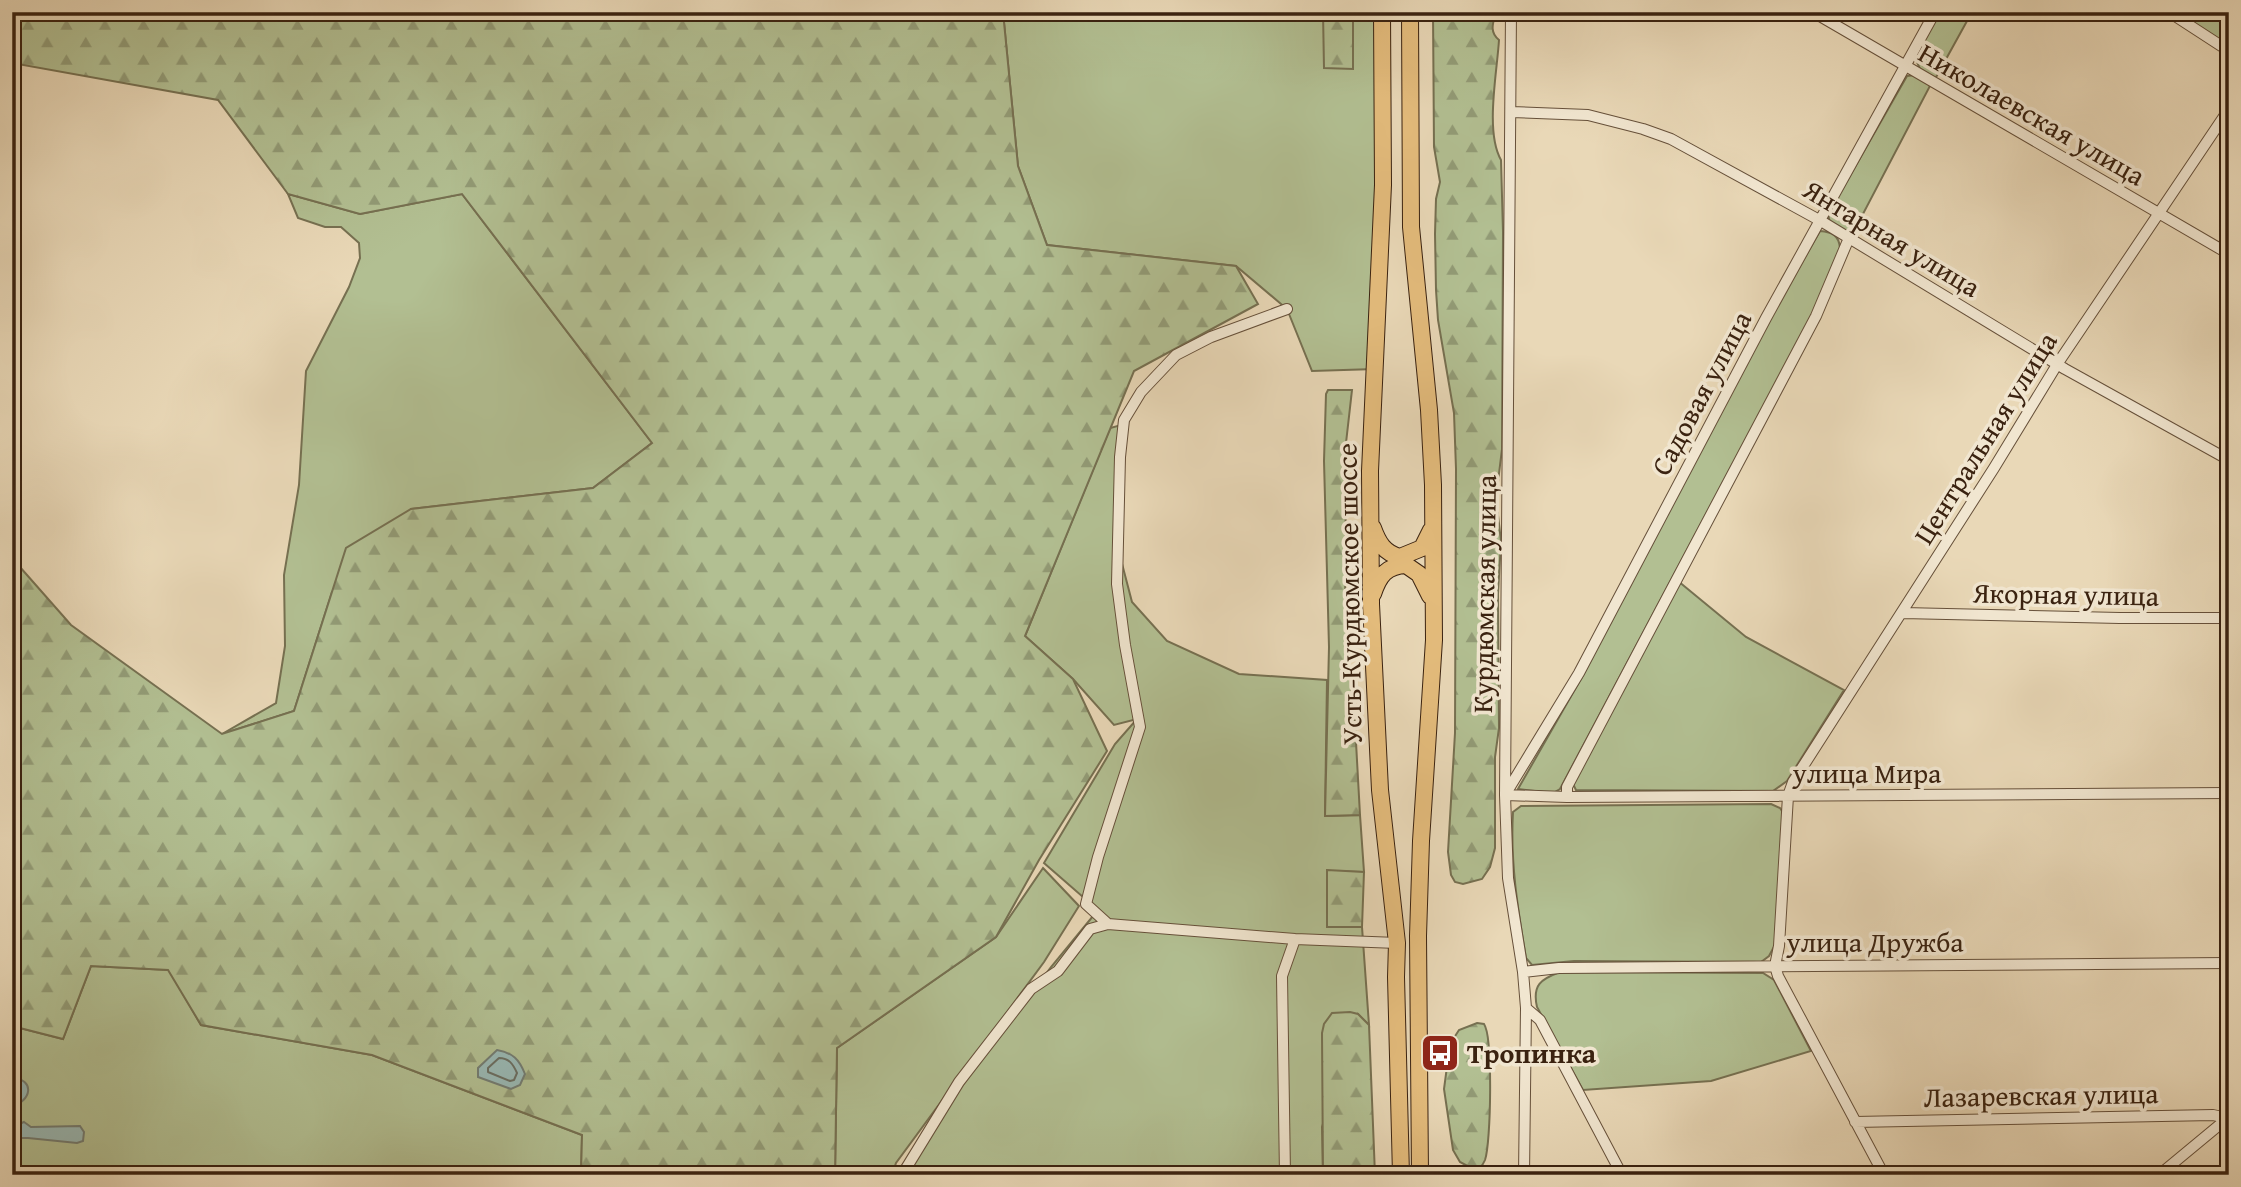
<svg xmlns="http://www.w3.org/2000/svg" width="2241" height="1187" font-family="'Gentium Book Plus',serif">
  <style>
    .green { fill: #b2bf92; stroke: #767051; stroke-width: 2 }
    .forest { fill: url(#forest-firs); stroke: #767051; stroke-width: 2 }
    .water { fill: #99b9b5; stroke: #737d73; stroke-width: 2 }
    .lines { fill: none; stroke-linecap: round; stroke-linejoin: round }
    .shore { stroke: #6a6e62; stroke-width: 2 }
    .street-casing { stroke: #66503a; stroke-width: 12 }
    .primary-casing { stroke: #3a2210; stroke-width: 18 }
    .street { stroke: #f1e6d0; stroke-width: 10 }
    .primary { stroke: #e4bc7c; stroke-width: 16 }
    .labels { text-anchor: middle; stroke-width: 7; stroke-linejoin: round; paint-order: stroke }
    .street-label { font-size: 28px; fill: #3a2210; stroke: #f1e6d0 }
    .poi-label { font-size: 28px; font-weight: bold; fill: #3a2210; stroke: #f1e6d0; text-anchor: start }
  </style>
  <defs>
    <pattern id="forest-firs" width="22" height="20" patternUnits="userSpaceOnUse" patternTransform="scale(1.75)"><rect width="22" height="20" fill="#b2bf92"/><path d="M5 1l3.5 6h-7zM16 11l3.5 6h-7z" fill="#929b76"/></pattern>
  </defs>
  <rect width="100%" height="100%" fill="#e9d8b7"/>
  <filter id="stains"><feTurbulence type="fractalNoise" baseFrequency=".00286" numOctaves="4"/><feColorMatrix values="0 0 0 0 .2 0 0 0 0 .09 0 0 0 0 .02 0 0 0 .5 -.17"/></filter>
  <radialGradient id="worn" r=".72"><stop offset=".6" stop-color="#630" stop-opacity="0"/><stop offset="1" stop-color="#630" stop-opacity=".3"/></radialGradient>
  <path class="green" d="M1003,12H1383L1375,369L1312,371L1287,309L1236,266L1047,245L1018,166Z
    M1939,12H1972L1935,79L1920,69L1917,62L1919,47Z
    M2172,12H2229V47Z
    M1915,75L1931,84L1852,235L1830,223L1828,214L1907,76Z
    M288,194L360,214L462,194L652,443L593,488L411,509L332,592L294,711L222,734L276,703L285,646L284,575L299,485L306,371L349,287L360,258L359,243L341,227H325L298,218Z
    M1820,231C1833,232 1839,236 1840,248L1812,315L1560,789L1553,793L1518,789L1582,677L1769,320Z
    M1125,424L1120,556L1132,602L1167,641L1239,674L1327,680L1325,816L1360,815L1364,872L1327,871V926L1362,927L1369,1025L1358,1014L1322,1127L1323,1175H899L902,1166L1051,967L1098,910L1044,863L1115,744L1137,719L1114,725L1073,679L1025,636L1110,428Z
    M1678,581L1746,637L1844,690L1787,781L1773,791L1576,790L1573,784Z
    M1771,804L1780,808L1784,814L1776,943L1769,956L1761,962L1574,961L1532,965L1526,958C1518,910 1510,862 1513,812L1521,806Z
    M1043,868L1079,906L1044,962L896,1163L892,1175H835L837,1048L996,937Z
    M91,966L169,970L201,1025L372,1055L582,1135L581,1175H12V1026L63,1039Z
    M1560,972L1763,973L1774,980L1811,1051L1711,1081L1583,1090L1537,1007C1532,985 1541,979 1560,972Z"/>
  <path class="forest" d="M12,12H265L317,19L327,12H1003L1018,166L1047,245L1236,266L1258,304L1134,371L1025,636L1073,679L1107,751L1039,860L996,937L837,1048L835,1175H581L582,1135L372,1055L201,1025L168,970L91,966L63,1039L12,1026V558L71,625L222,734L294,711L346,548L411,509L593,488L652,443L462,194L360,214L288,194L218,100L12,63Z
    M1323,12H1353V69L1324,68Z
    M1433,12H1496C1493,23 1489,32 1499,40C1497,73 1485,132 1501,160L1503,232L1502,449L1496,498L1501,541L1498,594L1499,728L1495,757V848L1490,867L1482,879L1463,884L1455,882L1451,875L1448,852L1455,733L1456,469L1454,413L1438,320L1436,290L1435,234L1436,199L1440,182L1434,147Z
    M1328,390H1352L1346,443L1345,623L1355,724L1360,815L1325,816L1329,647L1324,461L1326,394Z
    M1327,870L1364,872L1362,927H1327Z
    M1350,1012L1358,1014L1369,1025L1375,1175H1323L1322,1033L1324,1024L1332,1013Z
    M1477,1023L1484,1024C1493,1037 1491,1143 1485,1160C1483,1165 1482,1166 1479,1169H1473L1460,1162L1453,1150L1444,1089L1450,1044L1459,1030Z"/>
  <path class="water" d="M497,1050C513,1053 519,1059 525,1074L520,1085L511,1089L478,1077V1068Z
    M12,1078C36,1079 31,1102 12,1106Z
    M24,1122L31,1127L80,1126L84,1132L83,1141L77,1143L28,1138H20L12,1143V1127Z"/>
  <g class="lines">
    <path class="shore" d="M499,1058C509,1058 513,1064 517,1073L514,1080L510,1081L488,1072V1068Z"/>
    <defs>
      <path id="street" d="M1511,12L1505,795L1508,878L1523,972L1526,1008L1524,1175
        M1813,12L2229,254
        M1935,12L1766,318L1579,673L1505,795L1567,797L2229,793
        M2169,12L2229,51
        M1511,112L1588,115L1643,129L1671,139L1821,221L2065,369L2229,460
        M1903,613L2120,618H2229
        M1567,797V787L1816,316L1849,238
        M1108,924L1086,904L1098,857L1140,727L1125,645L1117,584L1120,457L1124,420L1141,392L1176,355L1211,337L1287,309
        M1523,972L1559,968L2229,963
        M1526,1008L1540,1020L1622,1175
        M1855,1122L2213,1115L2227,1118
        M902,1175L959,1082L1031,989L1058,971L1090,929L1108,924L1295,939L1397,943
        M1285,1175L1282,976L1295,939
        M1884,1175L1778,976L1775,966L1779,946L1788,796L1793,782L1994,468L2058,363L2229,109
        M2159,1175L2229,1117"/>
      <path id="primary" d="M1382,12L1383,185L1370,471L1371,604L1380,790L1397,943L1396,977L1401,1175
        M1410,12L1411,227L1429,410L1433,485L1434,640L1421,841L1418,936L1420,1175
        M1373,528C1378,542 1384,553 1400,557L1422,548L1431,530
        M1373,594C1379,576 1386,566 1406,565L1419,574L1430,596"/>
    </defs>
    <use href="#street" class="street-casing"/>
    <use href="#primary" class="primary-casing"/>
    <use href="#street" class="street"/>
    <use href="#primary" class="primary"/>
  </g>
  <defs>
    <symbol id="bus-square" viewBox="-11 -11 22 22"><rect x="-9" y="-9" width="18" height="18" rx="4" fill="#8f2418" stroke="#f1e6d0"/><path d="M-5-6H5V4H4V6H2V4H-2V6H-4V4H-5ZM-3.5-4V0h7V-4ZM-3.5 1.2v1.5H-2V1.2ZM2 1.2v1.5H3.5V1.2Z" fill="#fff"/></symbol>
  </defs>
  <g fill-rule="evenodd">
    <use href="#bus-square" x="1418" y="1031" width="44" height="44"/>
  </g>
  <g class="labels">
    <g class="street-label">
      <text transform="translate(2032 114) rotate(30)" y="10">Николаевская улица</text>
      <text transform="translate(1892 238) rotate(31)" y="10">Янтарная улица</text>
      <text transform="translate(1701 393) rotate(-62)" y="10">Садовая улица</text>
      <text transform="translate(1985 438) rotate(-58)" y="10">Центральная улица</text>
      <text transform="translate(1349 594) rotate(-91)" y="10">Усть-Курдюмское шоссе</text>
      <text transform="translate(1484 594) rotate(-89)" y="10">Курдюмская улица</text>
      <text transform="translate(2066 594) rotate(1)" y="10">Якорная улица</text>
      <text x="1867" y="783">улица Мира</text>
      <text x="1875" y="952">улица Дружба</text>
      <text transform="translate(2041 1095) rotate(-1)" y="10">Лазаревская улица</text>
    </g>
    <g class="poi-label">
      <text x="1467" y="1063">Тропинка</text>
    </g>
  </g>
  <rect width="2241" height="1187" fill="none" stroke="#e9d8b7" stroke-width="42"/>
  <rect x="14" y="14" width="2213" height="1159" fill="none" stroke="#3a2210" stroke-width="3.5"/>
  <rect x="21" y="21" width="2199" height="1145" fill="none" stroke="#3a2210" stroke-width="2"/>
  <rect width="100%" height="100%" filter="url(#stains)"/>
  <rect width="100%" height="100%" fill="url(#worn)"/>
</svg>
